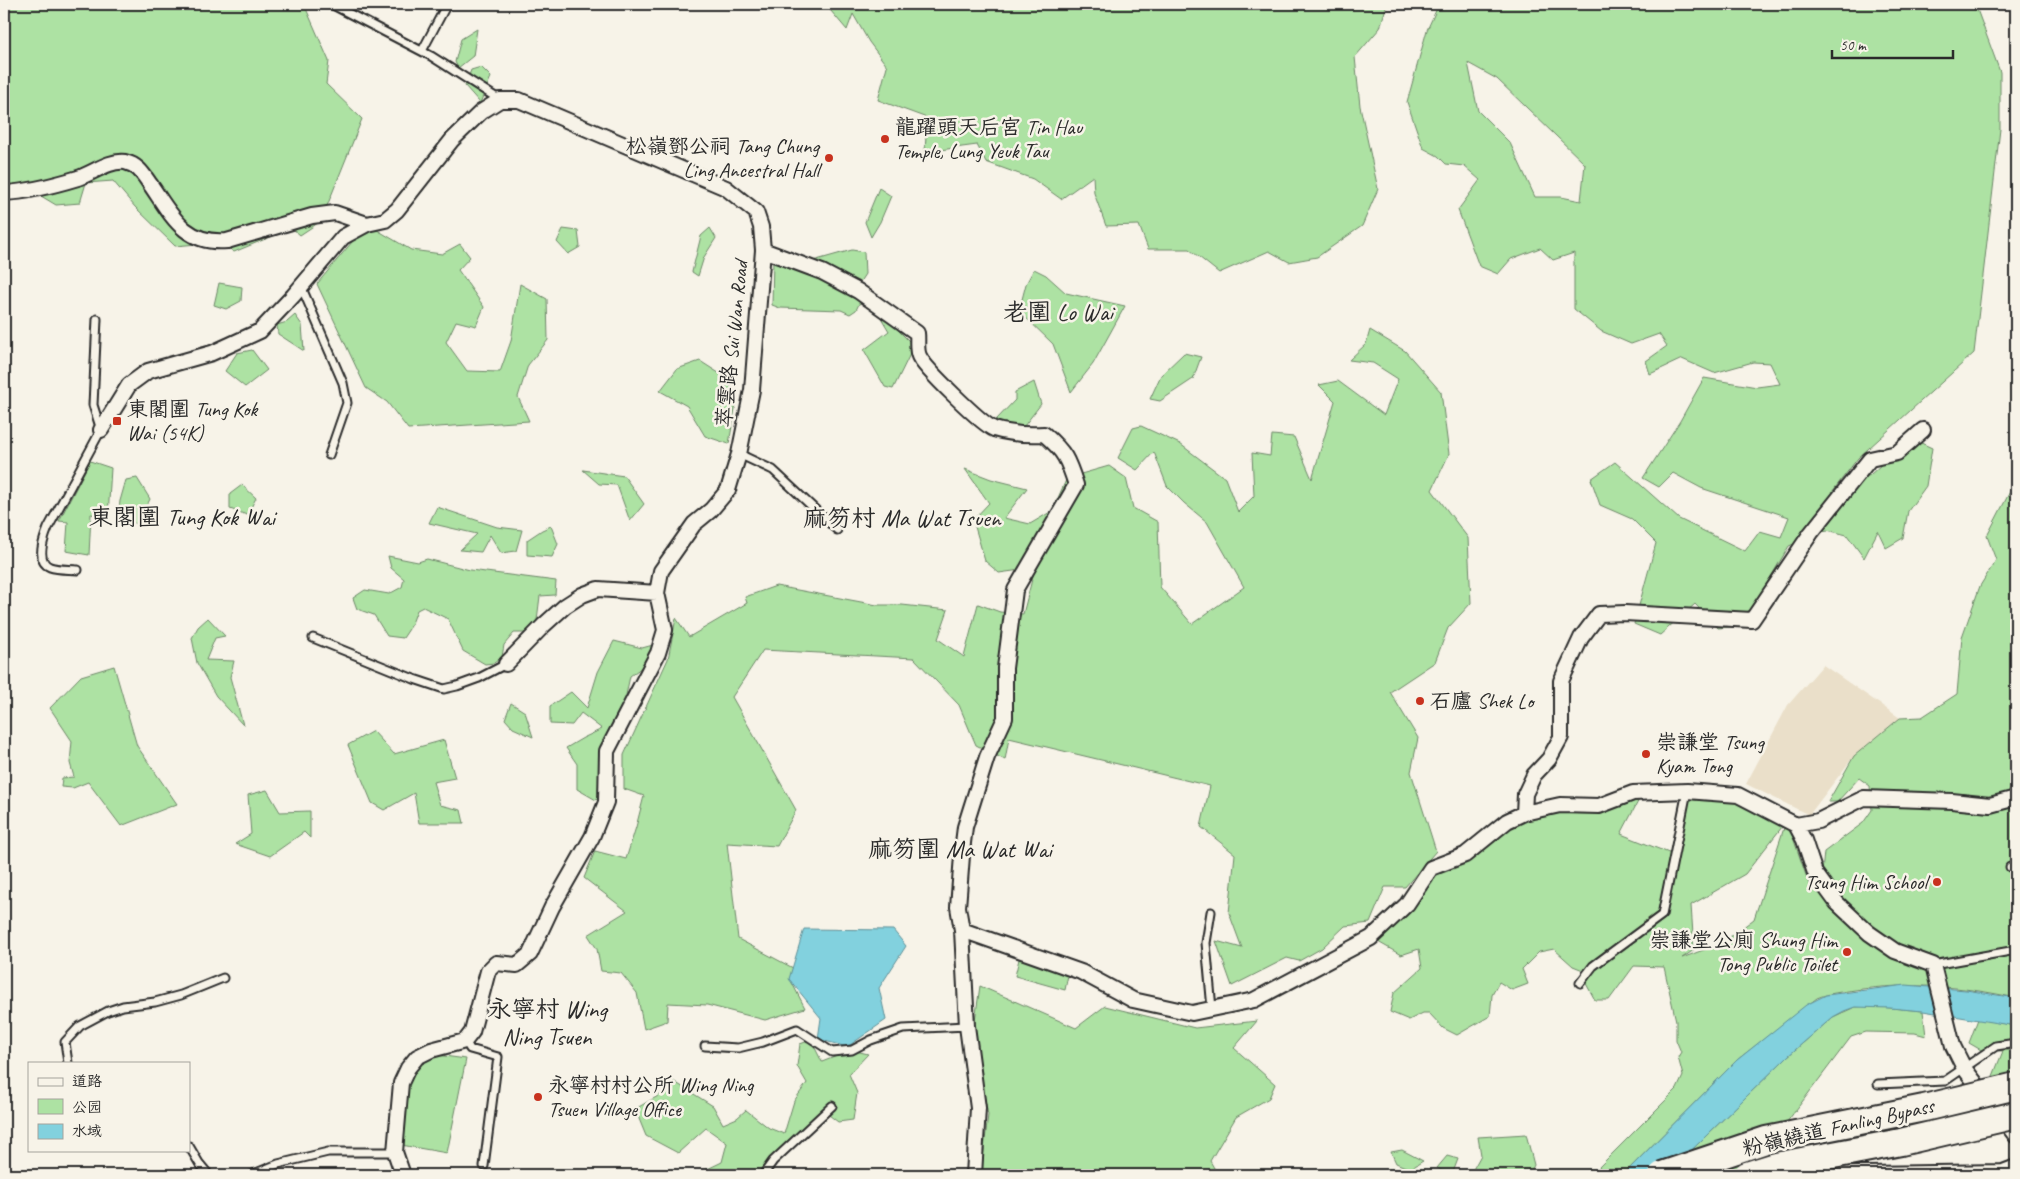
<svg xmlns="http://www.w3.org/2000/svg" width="2020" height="1179" font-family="Caveat,'LXGW WenKai TC',sans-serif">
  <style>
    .built { fill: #eadfc9 }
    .green { fill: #ade2a3; stroke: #6c8667; fill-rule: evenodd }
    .water { fill: #82d1de; stroke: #5f8f96 }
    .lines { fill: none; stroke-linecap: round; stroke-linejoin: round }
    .lane-casing { stroke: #2b2b2b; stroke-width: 11 }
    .street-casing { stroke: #2b2b2b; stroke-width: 18 }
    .lane { stroke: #f7f3e8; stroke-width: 7 }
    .street { stroke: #f7f3e8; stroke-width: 14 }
    .highway-bridge-casing { stroke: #2b2b2b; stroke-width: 30; stroke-linecap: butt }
    .highway-bridge { stroke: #f7f3e8; stroke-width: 26 }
    .poi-dot { fill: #c8321e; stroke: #f7f3e8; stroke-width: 2 }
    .labels { text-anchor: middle; stroke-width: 5; stroke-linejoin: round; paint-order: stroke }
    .poi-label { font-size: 21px; fill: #2b2b2b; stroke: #f7f3e8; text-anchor: start }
    .street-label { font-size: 21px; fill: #2b2b2b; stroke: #f7f3e8 }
    .quarter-label { font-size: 24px; fill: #2b2b2b; stroke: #f7f3e8 }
  </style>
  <rect width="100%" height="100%" fill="#f7f3e8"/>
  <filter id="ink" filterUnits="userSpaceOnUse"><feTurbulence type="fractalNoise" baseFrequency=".02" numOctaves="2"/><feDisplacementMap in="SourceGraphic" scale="10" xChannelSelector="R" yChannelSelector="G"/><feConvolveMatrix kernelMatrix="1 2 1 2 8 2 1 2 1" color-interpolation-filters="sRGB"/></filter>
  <g filter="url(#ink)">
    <path class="built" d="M1823,665L1900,718L1854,756L1809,815L1746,784L1788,705Z"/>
    <path class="green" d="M4,4H304L329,61L326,84L362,119L321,221L300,235L292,228L234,252L220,242L175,246L135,207L113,181L86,183L80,203L56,205L36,193L11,195L4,204Z
      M825,4H1387L1380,28L1355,57L1360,106L1378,189L1362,226L1317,257L1289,262L1269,251L1219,273L1189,249H1148L1139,225L1106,226L1094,193L1093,176L1061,199L1033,179L986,162L977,145L925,152L927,118L878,100L887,66L869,42L853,14L847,30Z
      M1439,4H1975L2000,72V129L1974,353L1858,458L1832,492L1870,475L1882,464L1919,442L1932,448L1926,486L1908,511L1903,538L1886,548L1878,531L1864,558L1847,535L1827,530L1789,546L1742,626L1718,628L1695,604L1660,635L1634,624L1656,543L1632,519L1600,505L1591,479L1615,462L1679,519L1745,551L1760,531L1781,537L1789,517L1701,488L1673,473L1659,487L1643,478L1680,421L1704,378L1757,387L1780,384L1770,363L1753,362L1714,373L1682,359L1650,374L1646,361L1667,346L1659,334L1631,344L1601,331L1574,309V253L1553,260L1540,248L1511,259L1498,274L1479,266L1458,210L1480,180L1464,166L1446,164L1438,156L1423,148L1407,102L1427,30ZM1468,63L1497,79L1585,164L1581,201L1561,197H1535L1510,143L1478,111Z
      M477,29L473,56L458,68L455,62L461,39Z
      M481,67L491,77L480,103L465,86L471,70Z
      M879,188L891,196L880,222L871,237L865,222Z
      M367,224L411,250L442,254L460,244L470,257L458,270L484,307L476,326L456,321L446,342L467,371L500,372L511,341L520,284L547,299L548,340L528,365L518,397L529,421L408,429L387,402L366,388L317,284Z
      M710,228L716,238L704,257L698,276L692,272L701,236Z
      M563,229L578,231L580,247L568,254L557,242Z
      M852,250L864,252L865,274L852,294L862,298L856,310L850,314L841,310L780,308L772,305L773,258L804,272L813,261Z
      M1034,269L1046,275L1066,293L1125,306L1093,364L1071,392L1053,344L1019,311L1026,284Z
      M219,283L242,287L241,301L226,309L214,305Z
      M877,311L892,324L914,346L893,389L885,387L864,350L889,331Z
      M295,315L302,325L304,351L278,334L277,325L287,322Z
      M1370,330L1405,351L1441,392L1449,454L1432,490L1468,538L1471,603L1448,628L1435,662L1390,692L1418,738L1411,772L1436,851L1405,887H1385L1370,923L1345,926L1322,948L1299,961L1287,958L1232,986L1216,941L1242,948L1229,913L1235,854L1201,827L1210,786L1009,738L1005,760L976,745L959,705L914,658L763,650L732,697L796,810L777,846L727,843L738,939L793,968L790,979L805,1008L765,1020L707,1005L668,1003L667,1021L644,1029L637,993L621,973L601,971L597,949L588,935L627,911L584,878L595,851L626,859L636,827L644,796L624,789V755L668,659L676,618L689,637L747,603L745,597L776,586L877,605H902L948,610L938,639L964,657L978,604L1000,612L1023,614L1035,568L999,573L985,561L973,520L989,503L965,469L991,479L1027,488L1004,518L1030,524L1052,511L1067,478L1109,466L1126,478L1133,508L1158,522L1160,587L1192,624L1244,587L1207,522L1184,503L1167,486L1154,452L1137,470L1118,458L1133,428L1141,426L1180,444L1225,478L1238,512L1254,496L1252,453L1270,456L1272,435L1294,437L1312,479L1335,401L1319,385L1338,381L1384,415L1398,379L1373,363L1349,360L1366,344Z
      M252,350L267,370L245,387L225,371L237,353Z
      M1184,353L1201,357L1193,379L1160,401L1150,399L1161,375Z
      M700,361L725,377L737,397L729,444L705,436L687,406L660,391L677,369Z
      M1034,382L1041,404L1024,426L1001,423L996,420L1015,400V392Z
      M90,461L111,468L108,517L91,514L89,555L66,551L68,522L59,521Z
      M583,470L624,476L644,504L630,521L617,485L599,484Z
      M137,478L150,499L138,524L118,518L120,501L126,480Z
      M2016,480V998C1963,986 1909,982 1855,990C1842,992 1829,993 1817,998L1737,1060L1623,1175H1591L1677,1089L1683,1076L1678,1057L1681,1052L1676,1040V1021L1664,967L1634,966L1609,1000H1595L1583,978L1588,972L1573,966L1554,949L1539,952L1522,969L1528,984L1512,990L1499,982L1492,995L1490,1016L1457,1035L1443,1028L1429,1013H1423L1409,1020L1390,1012L1394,993L1422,968L1419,949L1401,955L1371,938L1431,868L1524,813L1643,792L1621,834L1674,855L1687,791L1738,795L1787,820L1809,884L1821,882L1824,852L1863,823L1872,810L1870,786L1859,778L1837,802H1828L1854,756L1900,718L1922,717L1957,694L1962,637L1980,586L1996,560L1987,536ZM1786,822L1754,919L1722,943L1682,958L1694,950L1691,905L1745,874Z
      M242,485L256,498L247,515L230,509V494Z
      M437,507L497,527L522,530L516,551L501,553L490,535L481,552L460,550L477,534L429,523Z
      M551,526L558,544L552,557L527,555V540L542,530Z
      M388,556L418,562L427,559L470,570L556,581L555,595L540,596L536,628L525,633H514L504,645L502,657L494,663L485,664L463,651L448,619L423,607L417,610L411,626L403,638L387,636L374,615L357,609L353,598L365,590L389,594L402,587L404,579L391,568Z
      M208,618L225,636L215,638L206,660L234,661L230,677L243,725L216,696L197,663L192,638L198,627Z
      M614,641L642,648L653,645C653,660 641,668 630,676L606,792L596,800L577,789V764L566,748L583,738L602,729L581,713L572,725L550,724V706L571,692L587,708L598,672Z
      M114,666L137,746L177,804L121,826L88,782L73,788L61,787L62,778L74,777L70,763L72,741L50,708L81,676Z
      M511,703L525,712L533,737L513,728L505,719Z
      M373,731L394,754L444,740L455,778L433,782L440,805L461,810L464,823H419L414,793L384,810L372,803L348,745Z
      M267,790L280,812L310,811V838L304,832L270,856L235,844L251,834L248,795Z
      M1020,955L1069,970L1065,990L1015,976Z
      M980,986L1076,1028L1105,1006L1195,1028L1257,1021L1234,1048L1275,1084L1269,1098L1236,1117L1210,1161L1218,1175H981L988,1115L973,1034Z
      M1870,1006L1923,1011L1926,1036L1915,1033L1866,1032L1851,1037L1765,1151L1763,1169L1747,1175H1666L1788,1056L1833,1017L1855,1007Z
      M1978,1019L2016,1026V1047L2005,1050L2016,1051V1117L1989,1086L2003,1051L1981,1050L1969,1043Z
      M811,1040L822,1062L852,1050L868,1054L849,1074L857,1093L853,1120L838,1122L825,1112L762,1175H695L722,1162L727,1143L706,1128L678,1153L646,1136L635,1109L660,1095L673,1081L713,1106L723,1124L737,1118L746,1110L769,1128L784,1134L794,1101L807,1083L797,1066L800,1044Z
      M437,1055L466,1059L447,1153L401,1145C403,1125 403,1079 416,1065C422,1059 429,1057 437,1055Z
      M1526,1134L1534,1165L1529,1175H1470L1481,1155L1478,1137Z
      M1402,1150L1423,1161L1410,1169L1396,1163L1391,1152Z
      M1447,1156L1458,1159L1452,1175L1437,1168Z"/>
    <path class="water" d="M804,929L893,930L906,946L879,988L886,1020L847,1047L818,1039L821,1018L789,979Z
      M1906,985L1966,990L2016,998V1026L1923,1011L1890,1008L1855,1007L1844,1011L1833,1017L1788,1056L1666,1175H1623L1737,1060L1806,1005L1826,995Z"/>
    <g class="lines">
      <defs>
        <path id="lane" d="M331,4L431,56L500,100
          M422,51L447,4
          M301,286L343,383L347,403L329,455
          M739,454L773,470L837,530
          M78,570C70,569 58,570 50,567C35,561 44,538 48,528L101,430L93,405L97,319
          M313,638L414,679L444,689L457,686L479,678L506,664
          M2010,867H2016
          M1211,912L1206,943L1212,1009
          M1933,965L2016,950
          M1580,983L1593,966L1662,915L1687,791
          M465,1041L470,1049L498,1057L484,1166
          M705,1046L738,1048L763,1042L797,1029L832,1052L852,1050L871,1040L903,1029L967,1026
          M68,1063L65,1042L80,1026L108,1011L123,1006L155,1002L181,995L223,978
          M1878,1084L1945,1081L1996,1046L2016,1043
          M189,1146L199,1163L209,1175
          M251,1175L278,1164L328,1152H395
          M763,1175L773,1161L832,1106"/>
        <path id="street" d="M4,193C28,192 55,185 78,178C93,173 109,160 125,162C138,165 143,174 150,184C171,214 184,245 227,241L312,216L335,213L367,224
          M763,250L822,272L858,291L917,333C918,339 916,350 919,356C924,368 982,424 994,429C1011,434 1027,435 1044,434C1065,452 1068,460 1076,485L1015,590L1005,668V718L987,757L965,827L963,843L958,907L962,930L967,1026L978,1108L974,1175
          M101,430L129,385L148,371L212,353L260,331L293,296L343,237L367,224L385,220L397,210L452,140L481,112L500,100H519L726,188L756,212L761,227L763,250L752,390L739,454L728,490L711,510L694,524L661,571L657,593L665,630L658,653L607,751L606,802L592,837L552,907L530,954L517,965L496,963L488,971L472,1032L465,1041L431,1050L417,1057L408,1068L401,1083L395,1152L403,1175
          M506,664L544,625L565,606L582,595L598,589L657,593
          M1524,813L1525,794L1534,775L1549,759L1561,737V681L1581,638L1599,614L1625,613L1752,620L1811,533L1870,459L1897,453L1923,430
          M1796,825L1818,821L1864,798L1952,801L1990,805L2016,798
          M962,930L1081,972L1133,1000L1192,1013L1254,1000L1371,938L1407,904L1431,868L1465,855L1507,821L1524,813L1560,805L1599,806L1633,793L1687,791L1738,795L1796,825L1804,840L1815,873L1837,903L1869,933L1895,951L1933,965L1953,1046L1964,1068L2016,1136
          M1795,1175L2003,1172L2016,1167"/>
      </defs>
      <use href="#lane" class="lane-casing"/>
      <use href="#street" class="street-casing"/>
      <use href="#lane" class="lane"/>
      <use href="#street" class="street"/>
      <defs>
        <path id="highway-bridge" d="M1662,1175L1766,1140L1924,1108L2016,1086
          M1747,1175L1776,1166L1901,1142L2016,1115"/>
      </defs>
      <use href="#highway-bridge" class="highway-bridge-casing"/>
      <use href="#highway-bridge" class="highway-bridge"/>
    </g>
  </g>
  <g class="poi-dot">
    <circle cx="885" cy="139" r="5"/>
    <circle cx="829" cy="158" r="5"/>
    <rect x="112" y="416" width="10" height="10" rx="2.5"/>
    <circle cx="1420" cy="701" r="5"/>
    <circle cx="1646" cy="754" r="5"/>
    <circle cx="1937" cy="882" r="5"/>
    <circle cx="1847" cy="952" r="5"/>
    <circle cx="538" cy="1097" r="5"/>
  </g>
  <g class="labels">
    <g class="poi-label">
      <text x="895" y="134">龍躍頭天后宮 Tin Hau<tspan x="895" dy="24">Temple, Lung Yeuk Tau</tspan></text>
      <text x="819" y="153" text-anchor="end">松嶺鄧公祠 Tang Chung<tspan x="819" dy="24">Ling Ancestral Hall</tspan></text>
      <text x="127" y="416">東閣圍 Tung Kok<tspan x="127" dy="24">Wai (54K)</tspan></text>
      <text x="1430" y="708">石廬 Shek Lo</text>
      <text x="1656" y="749">崇謙堂 Tsung<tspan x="1656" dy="24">Kyam Tong</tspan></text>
      <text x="1927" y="889" text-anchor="end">Tsung Him School</text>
      <text x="1837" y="947" text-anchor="end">崇謙堂公廁 Shung Him<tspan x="1837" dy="24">Tong Public Toilet</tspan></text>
      <text x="548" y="1092">永寧村村公所 Wing Ning<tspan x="548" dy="24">Tsuen Village Office</tspan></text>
    </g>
    <g class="street-label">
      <text transform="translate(732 344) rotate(-84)" y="7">萃雲路 Sui Wan Road</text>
      <text transform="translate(1838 1127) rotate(-13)" y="7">粉嶺繞道 Fanling Bypass</text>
    </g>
    <g class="quarter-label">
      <text x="1058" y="320">老圍 Lo Wai</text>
      <text x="182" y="525">東閣圍 Tung Kok Wai</text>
      <text x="902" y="526">麻笏村 Ma Wat Tsuen</text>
      <text x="960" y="857">麻笏圍 Ma Wat Wai</text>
      <text x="547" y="1017">永寧村 Wing<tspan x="547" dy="28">Ning Tsuen</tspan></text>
    </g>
  </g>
  <rect width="2020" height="1179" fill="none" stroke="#f7f3e8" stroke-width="20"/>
  <rect x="10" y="10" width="2000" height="1159" fill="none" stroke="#2b2b2b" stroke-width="2" filter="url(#ink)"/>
  <rect x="28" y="1062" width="162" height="90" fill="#f7f3e8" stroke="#a5a39c"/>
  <rect x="38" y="1078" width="25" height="8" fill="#f7f3e8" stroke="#a5a39c"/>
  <text x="72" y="1086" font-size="15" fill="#2b2b2b">道路</text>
  <rect x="38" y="1099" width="25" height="15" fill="#ade2a3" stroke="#a5a39c"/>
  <text x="72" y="1112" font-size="15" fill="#2b2b2b">公园</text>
  <rect x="38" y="1124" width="25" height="15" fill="#82d1de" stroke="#a5a39c"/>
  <text x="72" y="1136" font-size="15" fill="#2b2b2b">水域</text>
  <path d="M1832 50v8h121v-8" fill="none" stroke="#2b2b2b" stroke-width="2.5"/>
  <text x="1840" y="50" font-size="15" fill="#2b2b2b" stroke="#f7f3e8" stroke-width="4" paint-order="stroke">50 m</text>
</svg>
